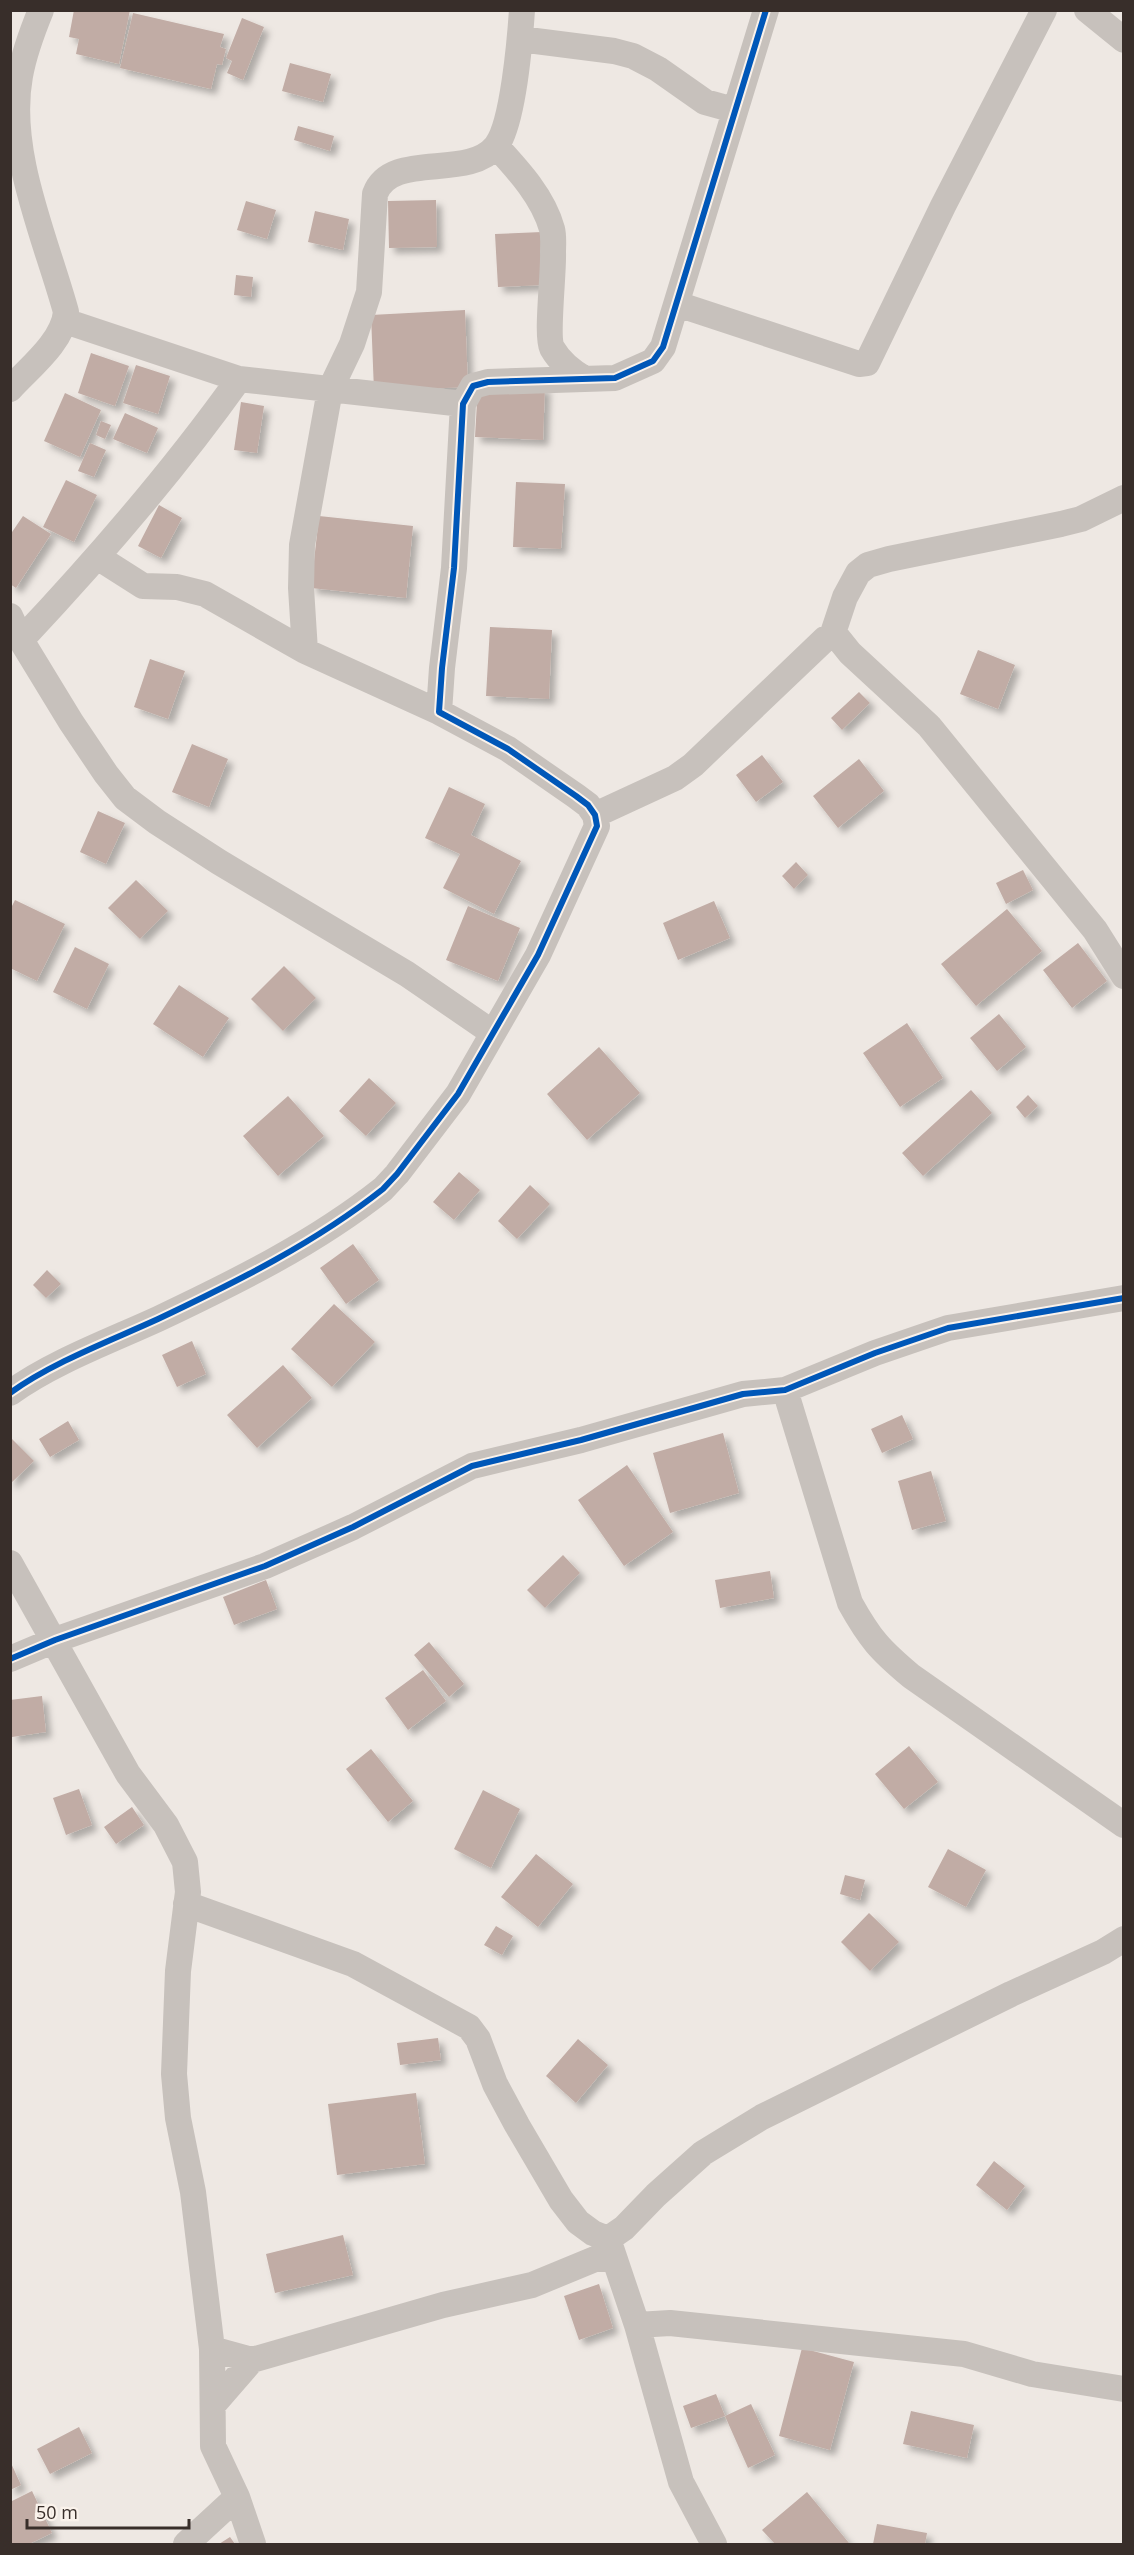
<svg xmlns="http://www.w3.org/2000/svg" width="1134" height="2555" font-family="'Open Sans',sans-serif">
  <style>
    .building { fill: #c1aca5; filter: url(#shadow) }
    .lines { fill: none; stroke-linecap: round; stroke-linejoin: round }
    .street { stroke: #c7c1bc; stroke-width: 26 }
    .cycleway-casing { stroke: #faf2eb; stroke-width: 10 }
    .cycleway { stroke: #0057b8; stroke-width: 6 }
  </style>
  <defs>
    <filter id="shadow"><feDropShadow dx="5.5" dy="5.5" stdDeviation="3" flood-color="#0004"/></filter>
  </defs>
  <rect width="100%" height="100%" fill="#eee8e3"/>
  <path class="building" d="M74,10H130L119,64L76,54L79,39L69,37Z
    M133,13L224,34L220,47L226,49L222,65L217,64L211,89L120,68Z
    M242,18L264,27L243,80L227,73L232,61L226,58Z
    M290,63L331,74L323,102L282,91Z
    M298,126L334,136L330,151L294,140Z
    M436,200L437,247L389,248L388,201Z
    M246,201L276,210L267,239L237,230Z
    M315,211L349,219L343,250L308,242Z
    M542,232L544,285L498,287L495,234Z
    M236,275L253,277L251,297L234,295Z
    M465,310L468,387L374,391L371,315Z
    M91,353L129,366L115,406L78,393Z
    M136,365L170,376L158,414L123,403Z
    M478,385L545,387L543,440L475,437Z
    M65,393L101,410L80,457L44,441Z
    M241,402L264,406L257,453L234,450Z
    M125,413L158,428L147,453L113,439Z
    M101,421L111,425L105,439L96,435Z
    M90,443L106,450L94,477L78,471Z
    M66,480L97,495L74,542L43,527Z
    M516,482L565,484L561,549L513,547Z
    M159,505L182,518L161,558L138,546Z
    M23,516L51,534L16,588L10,584V535Z
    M319,516L413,526L406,598L311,588Z
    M490,627L552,630L549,699L486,696Z
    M978,650L1015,665L998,709L960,694Z
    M150,659L185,671L168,719L134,707Z
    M859,692L870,703L842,730L831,718Z
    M192,744L228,759L209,807L172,792Z
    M762,755L783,782L756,802L736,775Z
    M859,759L884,791L838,828L813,796Z
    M449,787L485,804L471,835L521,861L494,914L443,888L460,854L425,838Z
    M98,811L125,823L106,864L80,852Z
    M796,862L808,875L794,889L782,876Z
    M1023,870L1033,890L1006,904L996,883Z
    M136,880L168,911L140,939L108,908Z
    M15,900L65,924L37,981L10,968V910Z
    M714,901L730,938L678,960L663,923Z
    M468,906L520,928L498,981L446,960Z
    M1007,909L1042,951L976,1006L941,964Z
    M1078,943L1107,981L1072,1008L1043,970Z
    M75,947L109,964L87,1009L53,992Z
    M284,966L316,998L283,1031L251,999Z
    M179,985L229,1018L203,1057L153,1024Z
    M999,1014L1026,1047L997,1071L970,1038Z
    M907,1023L943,1078L900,1107L863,1053Z
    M599,1047L640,1093L587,1140L547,1094Z
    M369,1078L396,1103L366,1136L339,1111Z
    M971,1090L992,1113L923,1176L902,1153Z
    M1028,1095L1038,1106L1025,1118L1016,1107Z
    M288,1096L324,1136L278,1176L243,1136Z
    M459,1172L480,1190L454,1220L433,1202Z
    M530,1185L550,1204L517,1239L498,1221Z
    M353,1244L379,1280L346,1304L320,1268Z
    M47,1270L61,1284L46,1298L33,1285Z
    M334,1304L375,1342L332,1387L291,1349Z
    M192,1341L206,1374L177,1387L162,1355Z
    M283,1365L312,1398L257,1448L227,1415Z
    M902,1415L913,1439L882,1453L871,1429Z
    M68,1421L79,1440L50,1457L39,1439Z
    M723,1433L739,1493L670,1513L653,1453Z
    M10,1437L34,1461L10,1484Z
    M627,1465L673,1532L624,1566L578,1500Z
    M931,1471L946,1521L912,1530L898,1481Z
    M563,1555L580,1573L545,1608L527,1590Z
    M770,1571L774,1598L720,1608L715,1580Z
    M266,1580L277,1609L234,1625L223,1597Z
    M429,1642L464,1684L449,1697L414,1655Z
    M423,1670L446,1701L408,1730L385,1698Z
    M42,1696L46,1732L12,1737L10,1700Z
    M909,1746L938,1782L904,1809L875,1774Z
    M371,1749L413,1801L388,1822L346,1769Z
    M79,1789L92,1825L66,1835L53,1798Z
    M483,1790L520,1809L491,1868L454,1849Z
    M132,1807L144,1825L116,1844L104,1827Z
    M948,1849L986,1870L966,1907L928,1887Z
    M536,1854L573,1884L538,1927L501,1897Z
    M845,1875L865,1880L860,1900L840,1894Z
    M869,1913L899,1942L870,1971L841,1942Z
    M496,1926L513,1936L502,1955L484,1945Z
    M438,2038L441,2060L400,2065L397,2043Z
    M578,2039L608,2065L576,2103L546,2076Z
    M416,2093L425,2164L337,2175L328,2104Z
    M994,2161L1025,2186L1007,2210L976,2185Z
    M343,2235L353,2275L275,2293L266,2254Z
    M599,2284L613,2328L579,2340L564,2296Z
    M802,2348L854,2362L830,2450L779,2436Z
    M716,2394L725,2416L751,2404L775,2455L748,2468L725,2416L691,2428L683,2406Z
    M911,2411L974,2425L967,2458L903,2444Z
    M79,2427L92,2453L50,2474L37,2449Z
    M10,2461L21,2485L10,2490Z
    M32,2491L52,2533L29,2544H10V2502Z
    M807,2492L849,2543L847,2544H775L762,2530Z
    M877,2524L927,2533L925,2544H873Z
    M230,2537L235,2544H219Z"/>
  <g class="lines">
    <path class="street" d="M1087,10L1124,40
      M520,39L614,51L633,56L658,69L705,102L734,110
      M496,146C519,171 543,197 552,229C554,237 553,245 553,252C554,272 546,336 552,348C560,362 571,371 585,379
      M677,304L859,364L867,363L943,206L1044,10
      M65,321L239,379
      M10,389C29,368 63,342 66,312C46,239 6,152 20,76C24,53 32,32 41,10
      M99,558L143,586L177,587L205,594L305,651
      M10,616L21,640L71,722L106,774L125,798L157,822L219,862L407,974L493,1033
      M832,636L845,597L858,573L868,565L889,559L1061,524L1081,519L1124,498
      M21,640C100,556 172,473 239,379L463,404
      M439,712L305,651L301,588L302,545L330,390L352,344L369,292L375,194C391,150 468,181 496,146C513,125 520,39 522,10
      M595,815L675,778L693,765L825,639L832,636L838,638L850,653L929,726L1095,930L1124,976
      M785,1390L850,1603C870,1639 880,1650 911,1676L1124,1825
      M10,1393C53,1362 110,1341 158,1319C236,1282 315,1243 383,1189L397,1174L458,1094L538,955L597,826L595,815L588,805L576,796L508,749L439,712L442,668L454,568L463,404L473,386L488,382L615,378L653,361L663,347L766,10
      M10,1563L128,1774L166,1825L185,1862L188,1892L178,1971L174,2074L178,2118L193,2192L212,2349L213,2446L237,2497L253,2544
      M10,1659L55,1640L265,1566L353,1527L472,1466L581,1440L743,1394L785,1390L875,1353L948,1328L1124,1298
      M186,1904L353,1964L469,2027L478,2039L495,2084L517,2125L561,2200L578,2222L593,2233L608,2239
      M608,2239L624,2228L656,2195L703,2153L762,2117L1011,1994L1103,1952L1124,1939
      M610,2245L637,2325L681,2482L714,2544
      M637,2325L670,2323L964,2354L1032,2374L1124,2389
      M212,2349L252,2360L443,2305L532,2285L595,2259H614
      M213,2405L252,2360
      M186,2544L237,2497"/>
    <defs>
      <path id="cycleway" d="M10,1393C53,1362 110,1341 158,1319C236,1282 315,1243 383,1189L397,1174L458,1094L538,955L597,826L595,815L588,805L576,796L508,749L439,712L442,668L454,568L463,404L473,386L488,382L615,378L653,361L663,347L766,10
        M10,1659L55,1640L265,1566L353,1527L472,1466L581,1440L743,1394L785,1390L875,1353L948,1328L1124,1298"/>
    </defs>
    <use href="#cycleway" class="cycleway-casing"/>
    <use href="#cycleway" class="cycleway"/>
  </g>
  <rect width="1134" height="2555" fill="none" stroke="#382e2a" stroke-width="24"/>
  <path d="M27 2519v9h162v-9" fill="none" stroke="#382e2a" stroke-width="3"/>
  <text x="36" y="2519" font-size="18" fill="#382e2a" stroke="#faf2eb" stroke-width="4.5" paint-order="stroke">50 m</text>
</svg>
